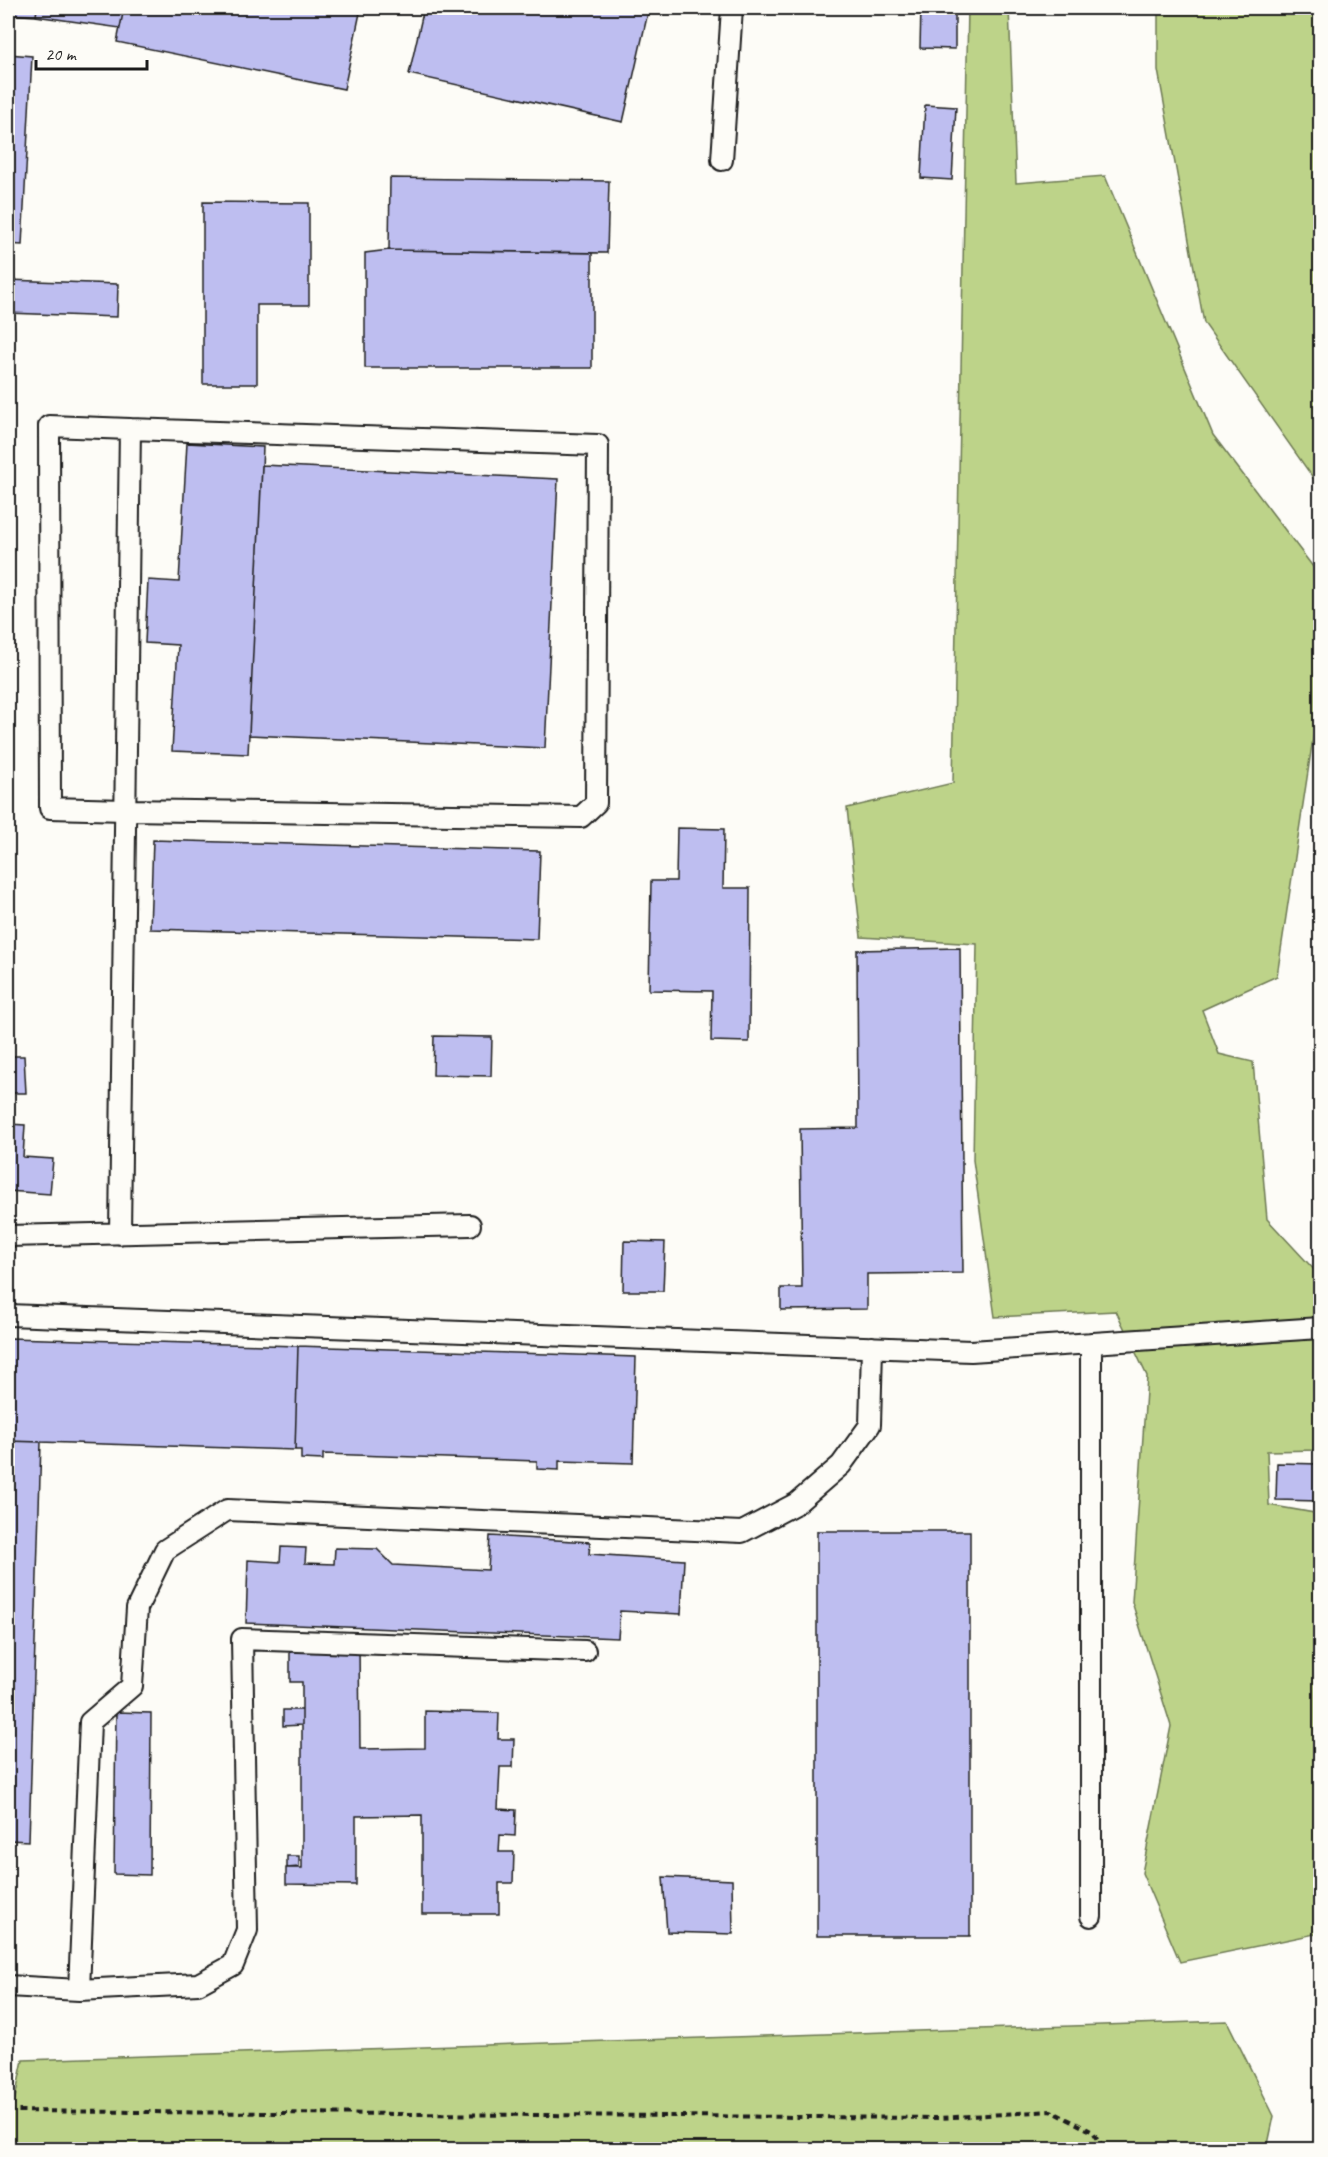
<svg xmlns="http://www.w3.org/2000/svg" width="1328" height="2157" font-family="Caveat,sans-serif">
  <style>
    .green { fill: #bdd389; stroke: #6c7852; stroke-width: 1.5 }
    .building { fill: #bebef0; stroke: #1c1c1c; stroke-width: 1.5 }
    .lines { fill: none; stroke-linecap: round; stroke-linejoin: round }
    .service-casing { stroke: #1c1c1c; stroke-width: 24 }
    .path { stroke: #1c1c1c; stroke-width: 4; stroke-dasharray: 6 4.5; stroke-linecap: butt }
    .service { stroke: #fdfcf7; stroke-width: 20 }
  </style>
  <rect width="100%" height="100%" fill="#fdfcf7"/>
  <filter id="ink" filterUnits="userSpaceOnUse"><feTurbulence type="fractalNoise" baseFrequency=".0167" numOctaves="2"/><feDisplacementMap in="SourceGraphic" scale="12" xChannelSelector="R" yChannelSelector="G"/><feConvolveMatrix kernelMatrix="1 2 1 2 8 2 1 2 1" color-interpolation-filters="sRGB"/></filter>
  <g filter="url(#ink)">
    <path class="green" d="M968,8H1009L1016,183L1105,176L1213,435L1320,576V692L1277,976L1202,1010L1219,1054L1253,1062L1267,1219L1320,1276V1450L1267,1451L1269,1505L1320,1514V1933L1180,1962L1142,1873L1171,1726L1132,1602L1147,1376L1116,1311L995,1317L973,1160L977,944L861,937L847,808L953,783Z
      M1158,8H1320V436L1316,482L1204,323L1158,70Z
      M1227,2021L1274,2116L1267,2149H8V2132L23,2060Z"/>
    <path class="building" d="M8,8H37L36,16L8,14Z
      M37,8H124L120,28L36,16Z
      M124,8H361L344,89L117,42Z
      M424,8H649L623,122L409,74Z
      M921,8H955V49L920,48Z
      M8,54L32,56L22,245L8,244Z
      M925,105L956,107L952,180L921,178Z
      M390,178L609,181L607,253L389,250Z
      M203,202L309,203V305H257V384H203Z
      M389,250L592,253V368H365V253Z
      M8,280L118,284L117,317L8,313Z
      M187,443L263,447L248,754L172,751L178,645L145,643L148,580L179,582Z
      M262,465L558,479L545,748L249,735Z
      M677,828L724,829L723,888H750L749,1042L711,1041L712,991L649,990L651,881H676Z
      M153,840L540,851L537,939L150,929Z
      M960,948L963,1273L867,1274V1309L781,1310V1288H802L800,1129L858,1128L857,950Z
      M434,1036L492,1037L491,1076L433,1075Z
      M8,1056H24L26,1093H8Z
      M8,1124L25,1125L23,1157L53,1159L50,1194L8,1191Z
      M624,1241L665,1242L663,1291H623Z
      M8,1338L298,1346L295,1450L8,1441Z
      M298,1346L636,1357L633,1463L559,1461V1470L537,1469V1461L323,1454V1460L301,1459V1450H295Z
      M8,1441L41,1442L29,1841L8,1840Z
      M1277,1463L1320,1464V1501L1276,1500Z
      M817,1531H970V1936H817Z
      M490,1536L590,1542L589,1554L684,1560L681,1614L620,1611L618,1638L246,1623L248,1560L280,1562L281,1547L306,1548L305,1563L334,1564L335,1548L377,1549L393,1565L488,1570Z
      M290,1645L359,1646L360,1749L425,1748V1711L499,1713L498,1739H514L513,1767H500L498,1809L516,1810L515,1836L500,1835L499,1852H514L513,1883H499V1914H422V1815L356,1816V1885L286,1884V1868H302V1682H290Z
      M283,1710H302V1725L283,1726Z
      M116,1712L151,1713L150,1875L114,1874Z
      M287,1856H299V1867L287,1868Z
      M663,1877L732,1880L733,1934L667,1932Z"/>
    <g class="lines">
      <defs>
        <path id="service" d="M722,160L732,8
          M120,1234C123,965 126,697 130,429L598,445L596,803L581,817L125,810L50,808L49,426L130,429
          M8,1236L470,1225
          M8,1315L971,1351L1320,1328
          M1091,1916V1343
          M8,1986L79,1990L90,1722L132,1686L137,1608L165,1550L227,1510L742,1532L797,1503L841,1465L870,1425L872,1347
          M79,1990L198,1984L233,1965L247,1930L242,1639L585,1651"/>
      </defs>
      <use href="#service" class="service-casing"/>
      <path class="path" d="M8,2111L939,2118L1051,2111L1093,2132L1105,2150"/>
      <use href="#service" class="service"/>
    </g>
  </g>
  <rect width="1328" height="2157" fill="none" stroke="#fdfcf7" stroke-width="30"/>
  <rect x="15" y="15" width="1298" height="2127" fill="none" stroke="#1c1c1c" stroke-width="2" filter="url(#ink)"/>
  <path d="M36 60v9h111v-9" fill="none" stroke="#1c1c1c" stroke-width="3"/>
  <text x="45" y="60" font-size="18" fill="#1c1c1c" stroke="#fdfcf7" stroke-width="4.5" paint-order="stroke">20 m</text>
</svg>
